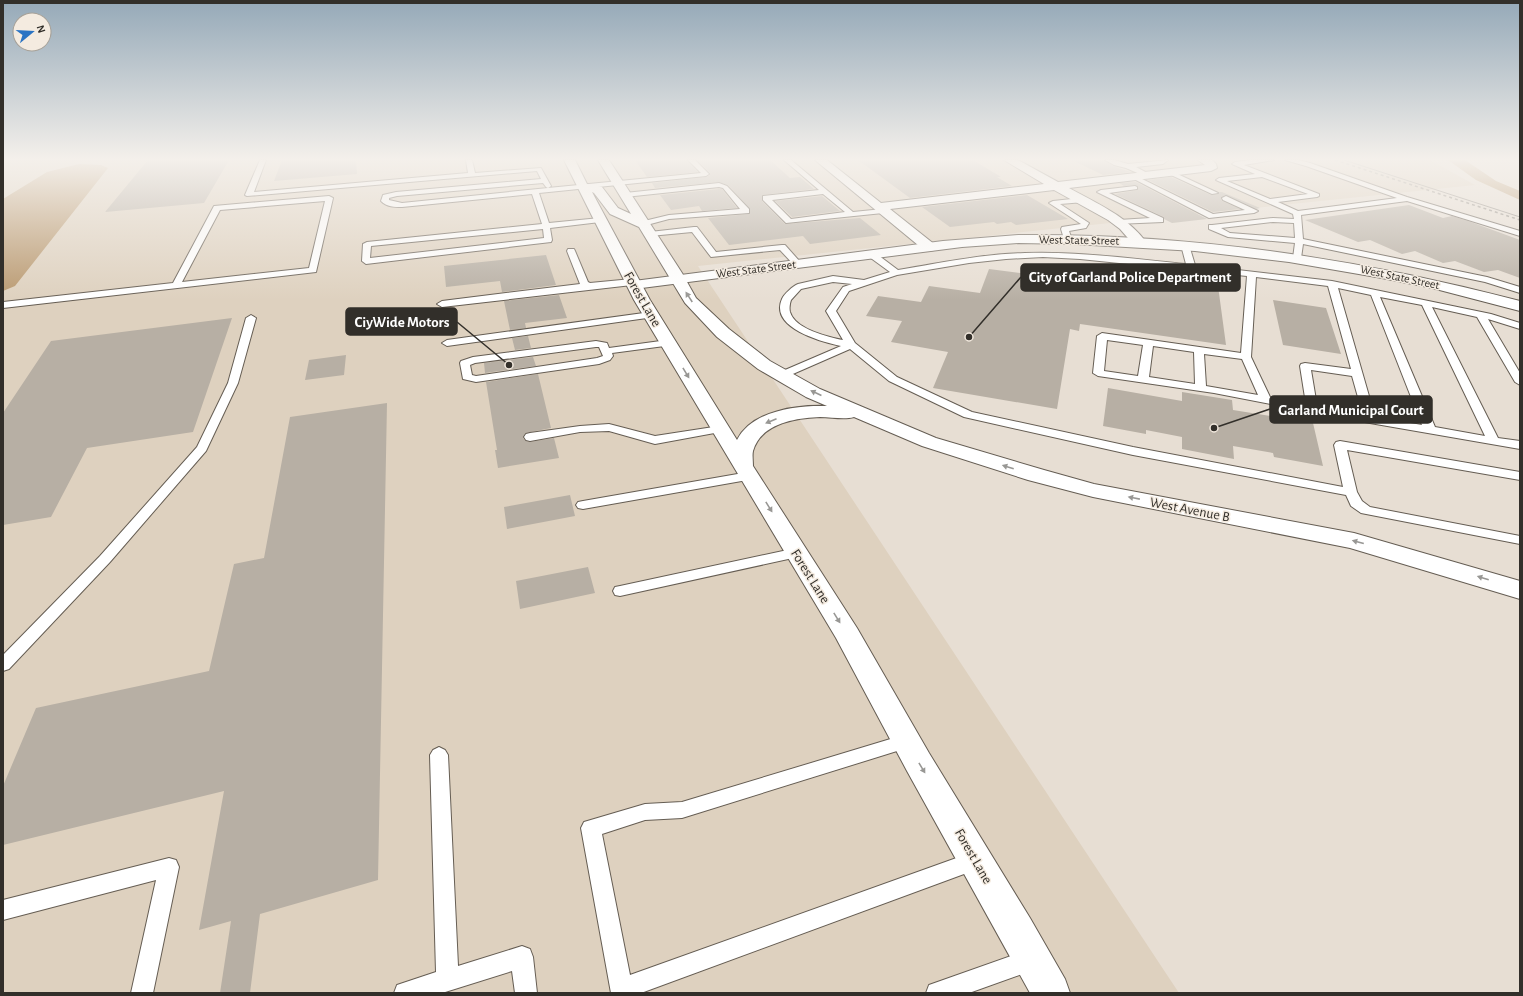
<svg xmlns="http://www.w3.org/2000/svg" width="1523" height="996" font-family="'Alegreya Sans',sans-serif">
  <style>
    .built { fill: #ded1bf }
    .water { fill: #b99970 }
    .building { fill: #b7afa4 }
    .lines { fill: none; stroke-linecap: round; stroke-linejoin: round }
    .service-casing { stroke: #655d53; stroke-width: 2 }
    .minor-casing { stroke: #655d53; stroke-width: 2 }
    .tertiary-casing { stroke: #655d53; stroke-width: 2 }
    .secondary-casing { stroke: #655d53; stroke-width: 2 }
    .service { fill: #fff; fill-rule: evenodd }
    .minor { fill: #fff; fill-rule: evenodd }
    .tertiary { fill: #fff; fill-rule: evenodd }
    .secondary { fill: #fff; fill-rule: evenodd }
    .tram { stroke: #8f8981; stroke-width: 1 }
    .rail { stroke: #8f8981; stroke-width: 1.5; stroke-dasharray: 3 3; stroke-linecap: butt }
    .oneway { fill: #989794 }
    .labels { text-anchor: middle; stroke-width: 3; stroke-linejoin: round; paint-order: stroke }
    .far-street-label { font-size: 12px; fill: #322f2a; stroke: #f4ebe0 }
    .street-label { font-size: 14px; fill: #322f2a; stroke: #f4ebe0 }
    .leader { fill: none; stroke: #322f2a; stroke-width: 1.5 }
    .callout-dot { fill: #322f2a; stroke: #f4ebe0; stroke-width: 1.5 }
    .callout { fill: #322f2a; stroke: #322f2a; stroke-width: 1.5 }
    .callout-label { font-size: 15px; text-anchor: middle; font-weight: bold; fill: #fff }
  </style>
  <rect width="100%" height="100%" fill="#e7ded3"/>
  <path class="built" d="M3,160H1430L1475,185L698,266L1179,993H3Z"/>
  <path class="water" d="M1448,160H1465L1496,181L1520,191V200L1476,180Z
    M79,164L101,165L108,168L15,286L3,291V199L47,172Z"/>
  <path class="building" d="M148,160H229L204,203L105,212Z
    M282,160H356L357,174L274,181Z
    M635,160H687L698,172L647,177Z
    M697,160H770L790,178L800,177L814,189L762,195V201L785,224L860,218L881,235L810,244L803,236L729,245L708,218L749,214L750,209L728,185L719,182L655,188L652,183L706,177L710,175V173Z
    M858,160H973L1001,177H997L1012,186L910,198Z
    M1072,160H1104L1113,166L1131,172L1103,175Z
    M1171,177L1211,195L1218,194L1219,192H1222L1260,208L1256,209L1225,195L1221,198L1222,201L1240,209L1213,212L1148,180Z
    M1136,182L1207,219L1172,223L1164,219V217L1115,194L1138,190V187L1136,185L1124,186L1119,183Z
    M719,189H722L737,208L702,211L699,206L671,210L660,195Z
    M1027,195L1068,219L1016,225L1011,222L997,224L994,222L950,227L922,207Z
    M822,196L840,211L792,217L775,201Z
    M1409,205L1443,218L1452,216L1471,222L1520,240V278L1498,270L1484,272L1455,261L1443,263L1415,251L1402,254L1370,240L1358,242L1305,220Z
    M546,255L556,285L502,292L500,281L446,287L444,266Z
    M1055,264L1127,273V271L1152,274V278L1218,286L1226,345L1080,324L1079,331L1070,329L1057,409L933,388L948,352L891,342L902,321L866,316L878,296L921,302L929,286L980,293L989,269L1052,277Z
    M559,295L567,318L525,323L526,328L510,330L504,301Z
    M1273,300L1326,308L1341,354L1283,345Z
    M232,318L193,432L87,448L51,517L3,525V413L51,341Z
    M528,336L531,348L515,350L512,338Z
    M346,355L344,375L305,380L309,360Z
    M533,357L536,366L485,373L484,363Z
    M538,374L551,428L526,433L523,438L526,441L530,442L554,438L559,458L498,468L495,450H497L486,382Z
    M1108,388L1182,401V392L1232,400L1233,410L1313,423L1323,466L1274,457L1273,453L1233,446L1234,459L1182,449V437L1146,430V434L1103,426Z
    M387,403L378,880L260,914L250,993H220L231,921L199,930L224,791L3,845V786L36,708L209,671L234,564L264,558L290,417Z
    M570,495L575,516L507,529L504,507Z
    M588,567L595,593L520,609L516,581Z"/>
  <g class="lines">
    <defs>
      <path id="service" d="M260,160H266L254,192L468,173L466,160H472L475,173L541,168L551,186L548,188L701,173L688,160H695L709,174L706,176L539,193L549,223L600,218L604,220L600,222L550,228L552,240L551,242L366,264L362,261L363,244L367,242L542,224L532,194L402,207C394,207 387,207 381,201L383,195L396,192L541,179L537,171L247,196L245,195ZM543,183L546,187L548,188L402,203L389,200V198L397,196ZM543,229L544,238L370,258L371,246Z
        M784,160H791L853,212L883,209L887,211L883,213L786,223L763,200V196L819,190ZM823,194L845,212L791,219L772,200Z
        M1105,160H1114L1128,164L1168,160L1163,164L1136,167L1151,175L1152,176L1149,178L1126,168L1114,165Z
        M1250,160H1274L1244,165L1319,194V196L1317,197L1278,202L1298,211L1397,198L1306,166L1285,160H1299L1310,163L1407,197L1520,231V236L1407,201L1301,215L1303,239L1487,277L1520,287V293L1485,282L1303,244L1301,258L1297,260L1293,258L1295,243L1228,237L1209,229V225H1212L1273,218L1294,219L1293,214L1216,180L1219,178L1255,174L1232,164L1235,162ZM1262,177L1308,194L1270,199L1227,181ZM1273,222L1294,223L1295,238L1230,233L1221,228Z
        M1171,171L1216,192L1218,193L1212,194L1169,174L1168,173Z
        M1136,176L1213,214L1245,210L1223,200L1222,198L1226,196L1258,211L1254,213L1209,218L1134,179V177Z
        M719,183L727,186L749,209V213L669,219L643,226L639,224L640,222L669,215L740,209L723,188L719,187L625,197L621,195L625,193Z
        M1135,186L1137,187V189L1109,193L1163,218V222L1116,224V220H1119L1150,218L1097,192L1101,190Z
        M329,196L333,198L316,272L3,308V302L173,283L214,206ZM325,201L309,268L182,282L220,210Z
        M1081,198H1084V202L1060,204L1089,223L1086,228L1069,231L1072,240L1071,242H1065L1061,229L1062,227L1081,224L1049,203L1053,201Z
        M694,227H697L716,252L782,245H785L802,264L801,266H795L780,250L711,257L692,232L650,236L646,234L650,232Z
        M1182,243H1188L1189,245L1195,265L1332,281L1491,314L1520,323V329L1488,319L1520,373V385L1515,382L1477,317L1432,307L1498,438L1520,441V449L1370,423L1214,393L1098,376L1093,373L1097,336L1102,333L1241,353L1247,276L1080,259L1043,257L1006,259L969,263L897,275L849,291L836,311L855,343L897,377L972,412L1133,447L1343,487L1334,445L1336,442L1340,441L1520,472V480L1347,450L1357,492L1362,501L1370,507L1520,536V544L1361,513L1351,506L1346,495L1133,455L964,417L889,381L850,349L786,377L782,378L777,375L778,373L841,346C822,342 769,328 782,299C784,294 793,286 798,284L833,276L864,280L890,272L868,256L867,254L868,252H874L898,270C940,263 982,254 1025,253C1078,251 1132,259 1186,264L1181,245ZM1256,277L1328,286L1351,369L1305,363L1301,364L1300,366L1306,404L1270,397L1251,357ZM833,282L852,284L843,287L826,311L843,340C828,337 795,329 790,312C789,308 790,303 791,300L801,289ZM1338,288L1371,295L1422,425L1375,417ZM1380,297L1422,305L1485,436L1435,427ZM1107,340L1143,345L1138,376L1104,371ZM1153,346L1194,352L1195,384L1149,377ZM1204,354L1242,359L1258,395L1206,386ZM1311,370L1352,376L1363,415L1317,406Z
        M568,249H574L575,251L588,282L590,283L632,279L636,282L632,285L442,307L437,304L442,301L580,284L567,251Z
        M651,312L656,315L654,317L447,346L442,343L447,340Z
        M251,315L256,318L238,383L206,451L110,562L9,669L3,671V655L100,556L197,447L228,383L246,318Z
        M668,340L673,343L672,345L612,353L613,356L610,360L599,364L476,382L463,379L460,363L461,361L473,357L596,341L607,343L609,348ZM596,347H599L603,356L597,358L476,376L472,375L470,365L475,363Z
        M609,424L655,436L720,426L724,427L726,429L724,431L720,432L655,444L609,431L580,432L530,441L526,440L524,437L526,434L530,433L580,426Z
        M749,472L753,473L755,476L753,479L583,509L578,508L576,505L578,502L583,501Z
        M797,548L802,550L804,553L802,556L620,596L615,595L613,591L615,587L620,586Z
        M907,734L913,736L916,741L913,746L682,818L645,820L602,834L630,975L976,851L983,853L986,860L983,867L641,993H611L581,828L584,822L645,804L682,802Z
        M439,747L445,750L448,755L458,966L522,946L530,949L533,957L537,993H515L512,971L442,993H394L397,985L436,972L430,755L433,750Z
        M169,858L176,860L179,867L153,993H131L156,880L3,920V900Z
        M1031,949L1039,952L1042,960L1039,968L969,993H926L929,985Z"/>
      <path id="minor" d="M815,160H827L881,203L1044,184L1004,160H1018L1058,182L1205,165L1198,160H1212L1216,164L1217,168L1211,171L1069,188C1096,203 1127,216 1146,242L1144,245H1134L1120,229L1108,220L1054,190L890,209L934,244L936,247L934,250L929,251L924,250Z"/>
      <path id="tertiary" d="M1018,235C1188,233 1356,258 1520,301V311L1428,287L1382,278L1289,262L1195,251L1074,244L1018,243L962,247L634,289L629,288L627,285L629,282L634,281L943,241Z"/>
      <path id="secondary" d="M564,160H575L587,184L602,187L618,208L631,214L598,160H609L682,273L696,298L729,329L770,361L820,389L936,438L1044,470L1094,484L1354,533L1520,581V599L1350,548L1093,497L1028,480L922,446L854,417C844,420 832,417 820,417C796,418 761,423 753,451C752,455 753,461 753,466L857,628L929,753L1030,918L1065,979L1070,993H1030L907,771L836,638L634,300ZM592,192L594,193L610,214L639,227L685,303L717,337L758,369L806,397L827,406C798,405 752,410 737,440L650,300Z"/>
    </defs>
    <use href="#service" class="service-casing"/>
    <use href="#minor" class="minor-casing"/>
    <use href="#tertiary" class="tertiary-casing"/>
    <use href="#secondary" class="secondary-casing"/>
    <use href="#service" class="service"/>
    <use href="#minor" class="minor"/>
    <use href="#tertiary" class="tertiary"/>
    <use href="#secondary" class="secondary"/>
    <path class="tram" d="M1344,160L1520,217"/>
    <path class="rail" d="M1335,160L1520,220"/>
  </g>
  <defs><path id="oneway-solid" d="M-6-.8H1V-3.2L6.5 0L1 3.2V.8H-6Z"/></defs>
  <g class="oneway">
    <use href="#oneway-solid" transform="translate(689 297) rotate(-123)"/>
    <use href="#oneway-solid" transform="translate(686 373) rotate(59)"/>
    <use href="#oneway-solid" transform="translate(816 393) rotate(-155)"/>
    <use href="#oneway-solid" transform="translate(771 421) rotate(157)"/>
    <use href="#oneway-solid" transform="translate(1008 467) rotate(-163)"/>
    <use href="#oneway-solid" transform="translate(1134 498) rotate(-169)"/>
    <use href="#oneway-solid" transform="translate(769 507) rotate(58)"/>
    <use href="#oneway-solid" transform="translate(1358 542) rotate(-165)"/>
    <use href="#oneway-solid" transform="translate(1483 578) rotate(-163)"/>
    <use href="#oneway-solid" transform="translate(837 618) rotate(58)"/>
    <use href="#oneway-solid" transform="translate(922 768) rotate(59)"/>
  </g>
  <linearGradient id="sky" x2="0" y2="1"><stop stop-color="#95a9b8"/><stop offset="0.53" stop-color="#f4f0eb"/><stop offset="1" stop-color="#f4f0eb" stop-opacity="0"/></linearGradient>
  <rect width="1523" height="300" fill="url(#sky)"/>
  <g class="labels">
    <g class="far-street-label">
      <text transform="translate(1079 240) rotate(1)" y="4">West State Street</text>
      <text transform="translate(756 269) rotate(-7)" y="4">West State Street</text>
      <text transform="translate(1400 277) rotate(12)" y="4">West State Street</text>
    </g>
    <g class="street-label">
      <text transform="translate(643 299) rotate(60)" y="5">Forest Lane</text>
      <text transform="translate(1190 509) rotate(11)" y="5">West Avenue B</text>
      <text transform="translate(811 576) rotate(58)" y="5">Forest Lane</text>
      <text transform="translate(974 856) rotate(60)" y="5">Forest Lane</text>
    </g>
  </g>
  <path class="leader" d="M969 337L1021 277M509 365L457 322M1214 428L1270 409"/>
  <g class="callout-dot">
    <circle cx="969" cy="337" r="4"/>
    <circle cx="509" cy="365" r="4"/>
    <circle cx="1214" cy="428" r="4"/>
  </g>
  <g class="callout">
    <rect x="1021" y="264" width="219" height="27" rx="4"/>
    <rect x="346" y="308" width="111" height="27" rx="4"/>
    <rect x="1270" y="396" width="162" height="27" rx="4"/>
  </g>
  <g class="callout-label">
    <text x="1130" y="282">City of Garland Police Department</text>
    <text x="402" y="327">CiyWide Motors</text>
    <text x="1351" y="415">Garland Municipal Court</text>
  </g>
  <rect width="1523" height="996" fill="none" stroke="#322f2a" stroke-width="8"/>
  <g transform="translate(32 32) rotate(72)"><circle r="19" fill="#f4ebe0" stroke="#a6a097"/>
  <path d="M0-3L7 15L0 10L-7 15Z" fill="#2a73c3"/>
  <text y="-6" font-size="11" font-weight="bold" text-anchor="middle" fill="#322f2a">N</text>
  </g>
</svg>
